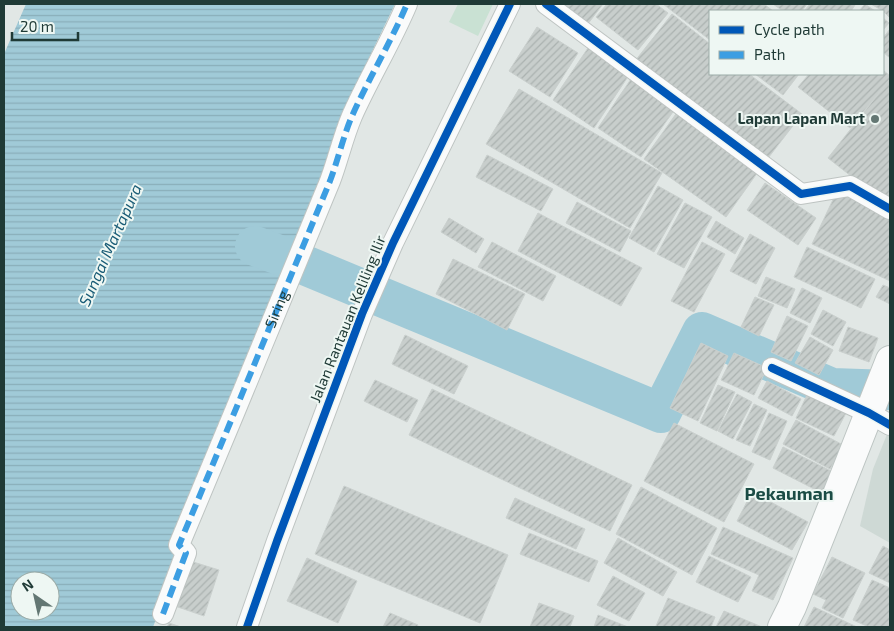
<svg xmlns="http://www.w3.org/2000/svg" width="894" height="631" font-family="'Exo 2',sans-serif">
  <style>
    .built { fill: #ced9d5 }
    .garden { fill: #c9e1d3 }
    .water { fill: url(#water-rules); fill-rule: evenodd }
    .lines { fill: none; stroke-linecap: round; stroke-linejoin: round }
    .river { stroke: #a0cad7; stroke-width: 40 }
    .building { fill: url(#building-hatch); stroke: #cad0ce }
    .street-casing { stroke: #bec4c2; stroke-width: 22 }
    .secondary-casing { stroke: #bdc5c3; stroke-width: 30 }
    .street { stroke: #fafbfb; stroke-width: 20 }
    .secondary { stroke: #fafbfb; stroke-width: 28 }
    .quiet { stroke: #3c9ee2; stroke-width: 6; stroke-dasharray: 12 6; stroke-linecap: butt }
    .cycleway-casing { stroke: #eef7f3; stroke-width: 11 }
    .cycleway { stroke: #0057b8; stroke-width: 8 }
    .poi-dot { fill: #637773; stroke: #eef7f3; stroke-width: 2 }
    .labels { text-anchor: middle; stroke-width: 4; stroke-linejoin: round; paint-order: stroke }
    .poi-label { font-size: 15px; font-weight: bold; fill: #1f3a36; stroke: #eef7f3; text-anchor: end }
    .street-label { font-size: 15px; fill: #1f3a36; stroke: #eef7f3 }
    .water-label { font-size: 16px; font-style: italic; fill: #195c76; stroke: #eef7f3 }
    .quarter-label { font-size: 18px; font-weight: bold; fill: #1b4c45; stroke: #eef7f3 }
  </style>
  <defs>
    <pattern id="water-rules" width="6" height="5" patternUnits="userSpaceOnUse" patternTransform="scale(1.25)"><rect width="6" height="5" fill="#a0cad7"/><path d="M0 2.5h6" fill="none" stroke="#89aeb9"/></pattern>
    <pattern id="building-hatch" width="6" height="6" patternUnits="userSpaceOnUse" patternTransform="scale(1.25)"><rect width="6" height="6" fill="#c8cecc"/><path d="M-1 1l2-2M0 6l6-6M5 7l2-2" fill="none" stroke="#abb2b0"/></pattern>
  </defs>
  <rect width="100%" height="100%" fill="#e1e7e5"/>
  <path class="built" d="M890,427V543L860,526L873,469Z"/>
  <path class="garden" d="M458,4H493L478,36L449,22Z"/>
  <path class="water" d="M26,4H395L368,60L290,259L169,547L181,554L153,627H4V54ZM20,581H50V611H20Z"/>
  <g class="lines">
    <path class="river" d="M255,246L290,259L661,413L702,332L832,388L890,390"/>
  </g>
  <path class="building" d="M558,4H603L587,25Z
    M607,4H656L668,13L638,50L596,17Z
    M663,4H764L773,11H710V40Z
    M773,4H807L802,11H783Z
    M810,4H854L855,5L851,11H804Z
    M865,4L875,11H859Z
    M871,4H890V18L883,11Z
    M672,14L710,44V74H749L802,114L765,162L635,61Z
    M883,18L889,23L883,30Z
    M537,27L578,53L550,97L509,71Z
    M890,29V58L883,52V38Z
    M588,48L629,75L594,128L553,100Z
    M883,70L890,76V79L850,128L798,87L809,74H883Z
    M755,74H799L783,95Z
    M631,79L675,109L641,157L598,128Z
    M890,79V194L884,202L828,158Z
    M519,89L662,173L630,228L486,144Z
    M678,111L760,169L726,217L644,159Z
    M487,155L553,189L541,211L476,177Z
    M765,183L816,218L798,245L747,210Z
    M658,186L683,200L654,252L629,238Z
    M838,189L890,213V281L812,244Z
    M577,202L631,231L620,252L566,223Z
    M685,203L712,217L684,268L657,254Z
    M538,213L642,268L621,306L518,251Z
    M449,218L484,239L476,253L441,232Z
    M716,221L744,238L735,254L707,237Z
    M750,234L775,248L756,284L730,271Z
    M492,242L556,276L543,301L478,267Z
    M702,242L725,254L694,312L671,301Z
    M807,247L875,279L861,308L794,277Z
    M453,259L525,294L507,330L436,294Z
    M766,277L795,289L787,308L758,296Z
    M883,285L890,288V304L876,297Z
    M802,288L822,298L810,323L790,313Z
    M755,297L774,305L759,336L741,327Z
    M823,310L846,322L833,346L811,334Z
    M787,316L808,326L791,361L771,352Z
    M848,327L878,338L869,362L839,351Z
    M405,335L468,366L454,394L392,364Z
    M810,337L833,350L819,375L795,363Z
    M701,343L728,356L698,421L670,408Z
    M734,353L767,368L754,395L721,380Z
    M375,380L418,400L407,422L364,401Z
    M767,381L801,399L792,416L758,398Z
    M718,385L735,392L717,431L700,423Z
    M432,389L632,485L610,531L409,435Z
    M737,394L752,402L733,439L718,431Z
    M807,395L846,413L834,436L796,418Z
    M754,404L767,410L750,446L736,440Z
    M769,413L787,421L770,460L752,452Z
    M796,420L843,445L830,469L783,444Z
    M674,423L754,464L724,522L644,481Z
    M783,447L833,472L822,493L773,468Z
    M344,486L508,555L480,623L315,554Z
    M641,487L717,528L692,575L616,534Z
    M752,492L808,522L792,550L737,521Z
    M515,498L585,529L576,549L506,518Z
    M723,527L793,558L773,600L752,591L759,575L711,554Z
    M529,533L598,561L589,582L520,554Z
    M618,538L677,572L663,596L604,563Z
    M883,546L890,550V583L869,573Z
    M709,556L751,577L738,602L696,582Z
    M832,557L865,573L843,618L822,608L826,600L813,594Z
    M307,558L357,581L338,623L287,601Z
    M190,561L219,570L204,616L175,606Z
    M613,576L645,593L629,621L597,605Z
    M872,580L890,588V627H869L853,620Z
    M668,598L715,617L711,627H658L656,626Z
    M539,603L574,616L570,627H530Z
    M814,607L857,627H804Z
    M724,611L762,627H716Z
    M390,613L418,625L417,627H383Z
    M598,615L628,627H594Z
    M169,623L181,627H167Z"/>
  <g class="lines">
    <defs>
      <g id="street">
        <path d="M546,4L801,194L850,186L890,209"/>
        <path d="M772,368L869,413L890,425"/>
        <path id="s1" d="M163,614L186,553L179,545C230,424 280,302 330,181C338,160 343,137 352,116C369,78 391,42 407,4"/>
        <path d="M247,627L277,541L362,314L393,243L510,4"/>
      </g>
      <path id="secondary" d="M782,627L792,607L836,497L890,360"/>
    </defs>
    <use href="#street" class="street-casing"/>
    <use href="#secondary" class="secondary-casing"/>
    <use href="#street" class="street"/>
    <use href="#secondary" class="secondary"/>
    <path class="quiet" d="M163,614L186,553L179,545C230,424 280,302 330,181C338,160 343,137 352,116C369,78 391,42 407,4"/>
    <defs>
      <path id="cycleway" d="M546,4L801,194L850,186L890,209
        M772,368L869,413L890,425
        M247,627L277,541L362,314L393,243L510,4"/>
    </defs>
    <use href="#cycleway" class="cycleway-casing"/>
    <use href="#cycleway" class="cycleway"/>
  </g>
  <circle class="poi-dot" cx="875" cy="119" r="5"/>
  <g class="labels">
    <g class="poi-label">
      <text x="865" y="124">Lapan Lapan Mart</text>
    </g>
    <g class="street-label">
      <text dy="5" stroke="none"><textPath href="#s1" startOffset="331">Siring</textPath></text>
      <text transform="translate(348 319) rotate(-68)" y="5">Jalan Rantauan Keliling Ilir</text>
    </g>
    <g class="water-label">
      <text transform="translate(110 245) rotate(-66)" y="6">Sungai Martapura</text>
    </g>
    <g class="quarter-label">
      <text x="789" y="500">Pekauman</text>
    </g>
  </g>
  <rect width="894" height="631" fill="none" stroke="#1f3a36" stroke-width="10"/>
  <rect x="709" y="10" width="175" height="65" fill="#eef7f3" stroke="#9baba7"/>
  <rect x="719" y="26" width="25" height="8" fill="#0057b8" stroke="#9baba7"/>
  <text x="754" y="35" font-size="15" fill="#1f3a36">Cycle path</text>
  <rect x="719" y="51" width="25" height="8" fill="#3c9ee2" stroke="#9baba7"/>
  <text x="754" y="60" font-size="15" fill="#1f3a36">Path</text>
  <g transform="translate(35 596) rotate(326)"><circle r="24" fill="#eef7f3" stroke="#9baba7"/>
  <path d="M0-4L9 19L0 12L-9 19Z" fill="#637773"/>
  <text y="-8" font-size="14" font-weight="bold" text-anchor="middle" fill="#1f3a36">N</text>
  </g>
  <path d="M12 32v8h66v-8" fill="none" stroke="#1f3a36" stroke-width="2.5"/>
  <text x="20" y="32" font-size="15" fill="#1f3a36" stroke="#eef7f3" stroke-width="4" paint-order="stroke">20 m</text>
</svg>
